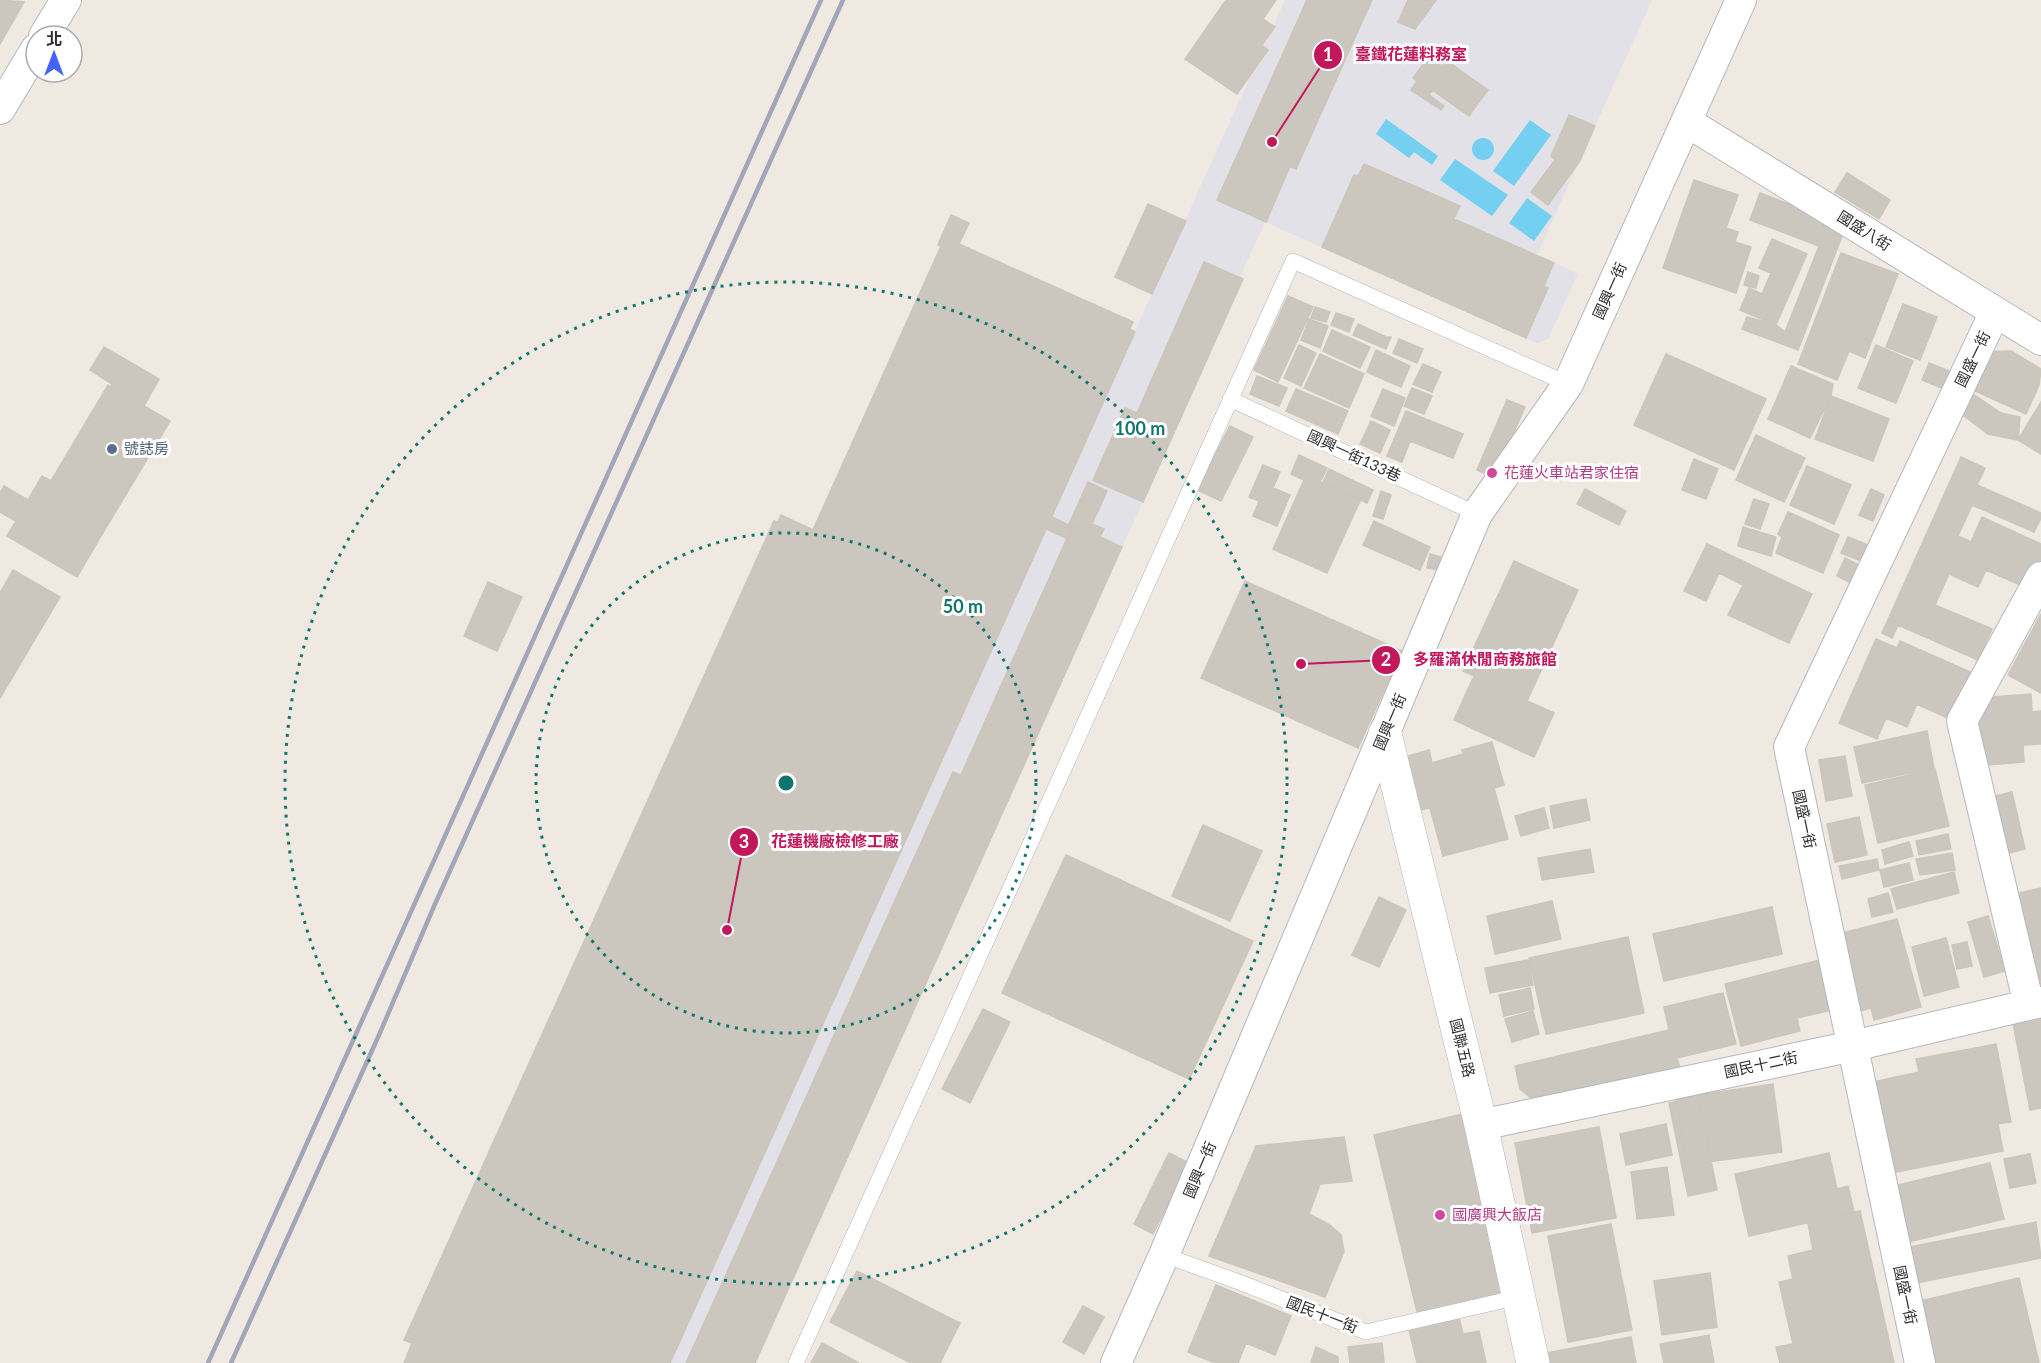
<svg xmlns="http://www.w3.org/2000/svg" width="2041" height="1363" font-family="Lato,'Noto Sans TC',sans-serif">
  <style>
    .industrial { fill: #e3e1e8 }
    .water { fill: #75cff0 }
    .building { fill: #cbc7bf; stroke: #cbc5ba; stroke-width: 1.5 }
    .lines { fill: none; stroke-linecap: round; stroke-linejoin: round }
    .lane-casing { stroke: #b4b7c1; stroke-width: 16 }
    .street-casing { stroke: #b4b7c1; stroke-width: 32 }
    .secondary-casing { stroke: #b4b7c1; stroke-width: 34 }
    .lane { stroke: #fff; stroke-width: 15 }
    .street { stroke: #fff; stroke-width: 30 }
    .secondary { stroke: #fff; stroke-width: 33 }
    .rail { stroke: #a3a6b8; stroke-width: 4.5 }
    .ring { fill: none; stroke: #0f766e; stroke-width: 3; stroke-dasharray: 3 6 }
    .service-dot { fill: #5c6f8a; stroke: #fff; stroke-width: 2 }
    .hotel-dot { fill: #d1479c; stroke: #fff; stroke-width: 2 }
    .labels { text-anchor: middle; stroke-width: 6; stroke-linejoin: round; paint-order: stroke }
    .street-label { font-size: 15px; fill: #2e2e2e; stroke: #fff }
    .service-label { font-size: 15px; fill: #4e5e75; stroke: #fff; text-anchor: start }
    .hotel-label { font-size: 15px; fill: #b23c85; stroke: #fff; text-anchor: start }
    .centre { fill: #0f766e; stroke: #fff; stroke-width: 3 }
    .ring-label { font-size: 18px; text-anchor: middle; font-weight: bold; fill: #0f766e; stroke: #fff; stroke-width: 6; stroke-linejoin: round; paint-order: stroke }
    .leader { fill: none; stroke: #c2185b; stroke-width: 2 }
    .callout-dot { fill: #c2185b; stroke: #fff; stroke-width: 2 }
    .mark-label { font-size: 18px; text-anchor: middle; font-weight: bold; fill: #fff }
    .callout-label { font-size: 16px; text-anchor: middle; font-weight: bold; fill: #c2185b; stroke: #fff; stroke-width: 6; stroke-linejoin: round; paint-order: stroke }
  </style>
  <rect width="100%" height="100%" fill="#efe9e1"/>
  <path class="industrial" d="M1285,0H1652L1537,255L1578,274L1548,339L1537,343L1265,222L1240,277L1243,279L755,1363H404L412,1344L404,1340L774,521L778,522L781,515L813,529L941,247L938,245L951,215L969,223L960,244L1133,322L1130,329L1135,331Z"/>
  <path class="water" d="M1386,119L1438,156L1432,165L1414,152L1409,158L1376,134Z
    M1530,120L1551,135L1514,186L1493,171Z
    M1472 149a11 11 0 1 1 22 0a11 11 0 1 1-22 0Z
    M1455,159L1508,195L1492,216L1440,180Z
    M1527,198L1552,216L1534,241L1509,223Z"/>
  <path class="building" d="M0,0L24,2L0,44Z
    M1226,0H1276L1263,19L1275,27L1262,45L1268,50L1237,94L1185,59Z
    M1307,0H1372L1296,169L1290,166L1266,222L1217,200Z
    M1408,0H1436L1415,29L1398,22Z
    M1433,51L1488,90L1469,116L1432,90L1429,95L1444,106L1441,110L1411,90L1417,81L1413,78Z
    M1569,115L1595,126L1580,161L1548,205L1531,192L1555,160L1551,156Z
    M1364,164L1460,206L1454,219L1554,263L1544,286L1548,288L1526,338L1322,247L1354,175L1358,176Z
    M1847,173L1890,200L1879,219L1835,192Z
    M1694,180L1738,195L1726,228L1738,232L1735,242L1751,247L1736,293L1663,268Z
    M1760,193L1846,226L1798,350L1742,329L1747,317L1776,325L1785,332L1819,246L1750,220Z
    M1148,204L1186,221L1152,294L1115,277Z
    M951,215L969,223L959,244L1133,322L1130,329L1135,332L670,1363H404L412,1343L404,1340L774,521L778,522L781,515L813,530L941,246L938,245Z
    M1772,239L1807,254L1776,325L1740,310L1749,288L1762,294L1771,273L1759,268Z
    M1841,253L1898,274L1865,358L1849,351L1837,380L1798,364Z
    M1204,262L1243,279L1143,502L1093,480L1125,408L1137,413Z
    M1748,272L1759,276L1756,288L1744,285Z
    M1288,296L1313,307L1278,382L1254,370Z
    M1903,304L1937,317L1920,360L1886,347Z
    M1315,307L1330,312L1326,322L1311,318Z
    M1336,313L1354,319L1349,332L1331,325Z
    M1309,319L1328,326L1320,348L1301,340Z
    M1358,324L1386,337H1391L1386,349L1353,335Z
    M1332,330L1370,347L1360,368L1323,351Z
    M1399,339L1423,349L1417,363L1393,353Z
    M1299,345L1316,353L1301,386L1284,378Z
    M1876,345L1913,361L1896,403L1858,388Z
    M104,347L159,379L144,406L170,421L98,541L28,500L42,476L51,481L108,385L111,387L112,384L90,370Z
    M1376,350L1410,366L1401,387L1367,372Z
    M2011,351L2041,369L2039,385L2026,414L1966,387L1982,352Z
    M1320,354L1364,374L1349,408L1304,388Z
    M1666,354L1766,399L1734,470L1634,425Z
    M1929,363L1949,371L1942,388L1922,380Z
    M1423,364L1441,372L1432,392L1413,384Z
    M1791,366L1833,384L1831,396L1810,438L1768,419Z
    M1257,376L1287,388L1279,406L1250,394Z
    M1412,388L1432,396L1424,414L1404,406Z
    M1296,389L1348,411L1338,434L1286,411Z
    M1383,389L1405,398L1394,426L1371,416Z
    M1970,392L2001,413L2020,417L2018,440L1988,434L1963,415Z
    M1831,396L1889,419L1873,461L1815,439Z
    M1507,400L1525,407L1494,478L1477,470Z
    M2041,402V454L2018,440Z
    M1406,411L1463,434L1453,458L1410,441L1402,462L1387,456Z
    M1371,421L1390,430L1380,453L1360,444Z
    M1230,426L1253,437L1221,501L1197,490Z
    M1756,435L1805,458L1784,502L1736,480Z
    M1299,455L1327,468L1320,482L1360,501L1327,573L1273,549L1304,480L1291,474Z
    M1961,457L1985,468L1977,485L2041,513V518L2034,532L1972,505L1958,536L1971,542L1982,517L2041,544V570L2032,590L1986,570L1978,587L1949,574L1935,605L1992,629L1978,660L1898,625L1892,638L1882,633Z
    M1694,459L1718,469L1706,499L1682,490Z
    M1263,465L1280,472L1273,488L1290,495L1277,526L1253,516L1259,501L1249,497Z
    M1807,466L1851,485L1834,524L1790,505Z
    M1329,469L1373,490L1367,503L1323,482Z
    M1088,482L1107,491L1092,524L1104,529L1100,537L1069,524Z
    M4,486L98,541L77,577L7,536L16,521L0,512V493Z
    M1585,489L1626,511L1619,525L1577,504Z
    M1871,489L1884,495L1873,521L1859,515Z
    M1381,491L1391,495L1383,519L1373,516Z
    M1754,499L1769,504L1760,529L1745,524Z
    M1788,512L1839,535L1823,573L1776,553L1782,537L1778,534Z
    M1052,517L1073,527L1068,539L1046,529Z
    M1374,521L1430,547L1420,570L1363,545Z
    M1073,525L1122,547L755,1363H686L953,772L961,775Z
    M1743,527L1776,537L1771,556L1738,546Z
    M1848,537L1873,547L1867,563L1841,553Z
    M1707,544L1812,594L1789,643L1728,615L1743,585L1719,573L1706,601L1684,591Z
    M1430,554L1441,557L1438,570L1427,568Z
    M1845,558L1863,567L1855,585L1837,576Z
    M1514,561L1578,590L1527,701L1554,713L1534,757L1454,720L1474,676L1463,671Z
    M13,570L60,597L0,698V593Z
    M1245,581L1402,651L1358,748L1201,678Z
    M488,582L522,597L497,651L464,636Z
    M2041,614V693L2008,675Z
    M1876,639L1897,648L1900,641L1970,672L1950,719L1917,704L1907,727L1886,718L1877,739L1839,723Z
    M2031,694L2032,712L2041,711V744L2023,745L2024,762L1987,765L1986,748L1972,749L1979,698Z
    M1927,731L1934,768L1862,783L1854,747Z
    M1492,742L1504,785L1494,788L1508,839L1443,856L1430,808L1420,810L1405,757L1429,750L1432,763L1463,754L1462,750Z
    M1845,756L1852,796L1826,801L1819,760Z
    M1935,769L1949,826L1878,843L1865,785Z
    M2012,792L2025,849L2001,855L1988,798Z
    M1586,799L1590,820L1554,828L1550,806Z
    M1544,808L1549,828L1521,836L1515,816Z
    M1859,817L1867,855L1835,862L1827,824Z
    M1203,825L1262,851L1230,921L1172,896Z
    M1948,834L1951,849L1919,855L1916,841Z
    M1909,842L1913,856L1885,864L1882,850Z
    M1590,849L1594,872L1542,880L1538,858Z
    M1952,853L1955,870L1920,875L1916,859Z
    M1066,855L1253,941L1189,1079L1002,993Z
    M1877,859L1879,870L1842,879L1839,866Z
    M1909,863L1913,880L1884,887L1880,870Z
    M1954,872L1959,893L1897,909L1891,889Z
    M2041,888V984L2032,986L2011,895Z
    M1888,893L1893,912L1872,917L1868,899Z
    M1379,897L1406,910L1379,967L1352,955Z
    M1552,901L1561,939L1495,954L1487,916Z
    M1772,907L1782,954L1664,981L1653,934Z
    M1988,916L2005,971L1984,977L1968,922Z
    M1897,919L1921,1007L1874,1020L1871,1008L1853,1013L1831,936Z
    M1628,937L1644,1013L1546,1034L1529,958Z
    M1946,938L1959,987L1924,996L1912,947Z
    M1967,942L1972,966L1957,969L1952,945Z
    M1528,960L1533,985L1490,993L1485,968Z
    M1820,960L1832,1010L1797,1018L1800,1031L1741,1046L1725,984Z
    M1530,988L1534,1009L1504,1016L1499,995Z
    M1723,993L1736,1044L1677,1058L1680,1068L1536,1102L1520,1089L1515,1066L1669,1030L1664,1007Z
    M983,1009L1010,1022L970,1103L942,1089Z
    M1533,1011L1539,1034L1512,1042L1505,1019Z
    M2041,1018V1108L2030,1110L2013,1023Z
    M1996,1044L2011,1122L1998,1124L2003,1151L1891,1173L1873,1082L1919,1072L1916,1059Z
    M1773,1084L1782,1152L1686,1165L1676,1098Z
    M1698,1097L1717,1190L1688,1196L1669,1103Z
    M1463,1114L1507,1295L1418,1316L1374,1135Z
    M1666,1124L1672,1155L1626,1165L1620,1134Z
    M1599,1127L1616,1218L1532,1233L1515,1143Z
    M1344,1137L1352,1181L1320,1184L1309,1214L1330,1225L1341,1235L1344,1252L1325,1297L1209,1256L1256,1146Z
    M1169,1153L1189,1163L1153,1234L1134,1224Z
    M1829,1153L1837,1189L1848,1186L1854,1212L1749,1236L1735,1174Z
    M2030,1154L2036,1183L2010,1188L2004,1159Z
    M1990,1163L2004,1219L1908,1242L1894,1186Z
    M1667,1167L1674,1215L1637,1219L1631,1172Z
    M1860,1211L1894,1363H1780L1776,1347L1793,1344L1779,1282L1793,1279L1788,1256L1813,1250L1808,1223Z
    M2036,1222L2041,1258L1916,1283L1909,1247Z
    M1611,1224L1632,1330L1568,1342L1548,1236Z
    M857,1271L960,1323L940,1363H911L830,1322Z
    M1710,1273L1717,1327L1662,1335L1654,1281Z
    M2019,1278L2039,1363H1934L1920,1301Z
    M1216,1285L1291,1316L1275,1355L1246,1343L1238,1363H1215L1188,1352Z
    M1083,1306L1104,1317L1084,1354L1063,1342Z
    M1458,1314L1463,1334L1479,1331L1486,1363H1417L1408,1325Z
    M1709,1335L1714,1363H1664L1660,1344Z
    M1631,1337L1636,1363H1548L1546,1353Z
    M822,1343L859,1363H811Z
    M1382,1343L1384,1363H1350L1348,1347Z
    M1316,1347L1338,1357V1363H1311Z"/>
  <g class="lines">
    <defs>
      <path id="lane" d="M1230,399L1477,514
        M1164,1255L1239,1282L1366,1332L1519,1297
        M796,1363L1293,261L1568,384"/>
      <path id="street" d="M44,36L66,0
        M0,109L36,49
        M1687,122L2041,340
        M2029,1005L1962,721L2041,577
        M1481,1125L1853,1046L2041,1002
        M1116,1363L1164,1255L1477,514L1568,384L1741,0
        M1920,1363L1789,747L1995,312"/>
      <path id="secondary" d="M1385,734L1481,1125L1533,1363"/>
    </defs>
    <use href="#lane" class="lane-casing"/>
    <use href="#street" class="street-casing"/>
    <use href="#secondary" class="secondary-casing"/>
    <use href="#lane" class="lane"/>
    <use href="#street" class="street"/>
    <use href="#secondary" class="secondary"/>
    <path class="rail" d="M208,1363L821,0
      M231,1363L379,1035L435,904L843,0"/>
  </g>
  <g class="ring">
    <circle cx="786" cy="783" r="250"/>
    <circle cx="786" cy="783" r="501"/>
  </g>
  <circle class="service-dot" cx="112" cy="449" r="6"/>
  <g class="hotel-dot">
    <circle cx="1492" cy="473" r="6"/>
    <circle cx="1440" cy="1215" r="6"/>
  </g>
  <g class="labels">
    <g class="street-label">
      <text transform="translate(1864 231) rotate(32)" y="5">國盛八街</text>
      <text transform="translate(1610 291) rotate(-66)" y="5">國興一街</text>
      <text transform="translate(1973 359) rotate(-64)" y="5">國盛一街</text>
      <text transform="translate(1354 456) rotate(25)" y="5">國興一街133巷</text>
      <text transform="translate(1390 722) rotate(-67)" y="5">國興一街</text>
      <text transform="translate(1804 819) rotate(78)" y="5">國盛一街</text>
      <text transform="translate(1462 1048) rotate(76)" y="5">國聯五路</text>
      <text transform="translate(1761 1065) rotate(-12)" y="5">國民十二街</text>
      <text transform="translate(1200 1170) rotate(-67)" y="5">國興一街</text>
      <text transform="translate(1905 1295) rotate(78)" y="5">國盛一街</text>
      <text transform="translate(1322 1315) rotate(21)" y="5">國民十一街</text>
    </g>
    <g class="service-label">
      <text x="124" y="454">號誌房</text>
    </g>
    <g class="hotel-label">
      <text x="1504" y="478">花蓮火車站君家住宿</text>
      <text x="1452" y="1220">國廣興大飯店</text>
    </g>
  </g>
  <circle cx="786" cy="783" r="9" class="centre"/>
  <g class="ring-label">
    <text x="1140" y="435">100 m</text>
    <text x="963" y="613">50 m</text>
  </g>
  <path class="leader" d="M1272 142L1328 55M1301 664L1386 660M727 930L744 842"/>
  <g class="callout-dot">
    <circle cx="1272" cy="142" r="6"/>
    <circle cx="1301" cy="664" r="6"/>
    <circle cx="727" cy="930" r="6"/>
    <circle cx="1328" cy="55" r="15"/>
    <circle cx="1386" cy="660" r="15"/>
    <circle cx="744" cy="842" r="15"/>
  </g>
  <g class="mark-label">
    <text x="1328" y="61">1</text>
    <text x="1386" y="666">2</text>
    <text x="744" y="848">3</text>
  </g>
  <g class="callout-label">
    <text x="1411" y="60">臺鐵花蓮料務室</text>
    <text x="1485" y="665">多羅滿休閒商務旅館</text>
    <text x="835" y="847">花蓮機廠檢修工廠</text>
  </g>
  <g transform="translate(54 54)"><circle r="28" fill="#ffffff" stroke="#ababab" stroke-width="1.5"/>
  <path d="M0-4.5L10 22L0 15L-10 22Z" fill="#4264fb"/>
  <text y="-9" font-size="16" font-weight="bold" text-anchor="middle" fill="#2e2e2e">北</text>
  </g>
</svg>
